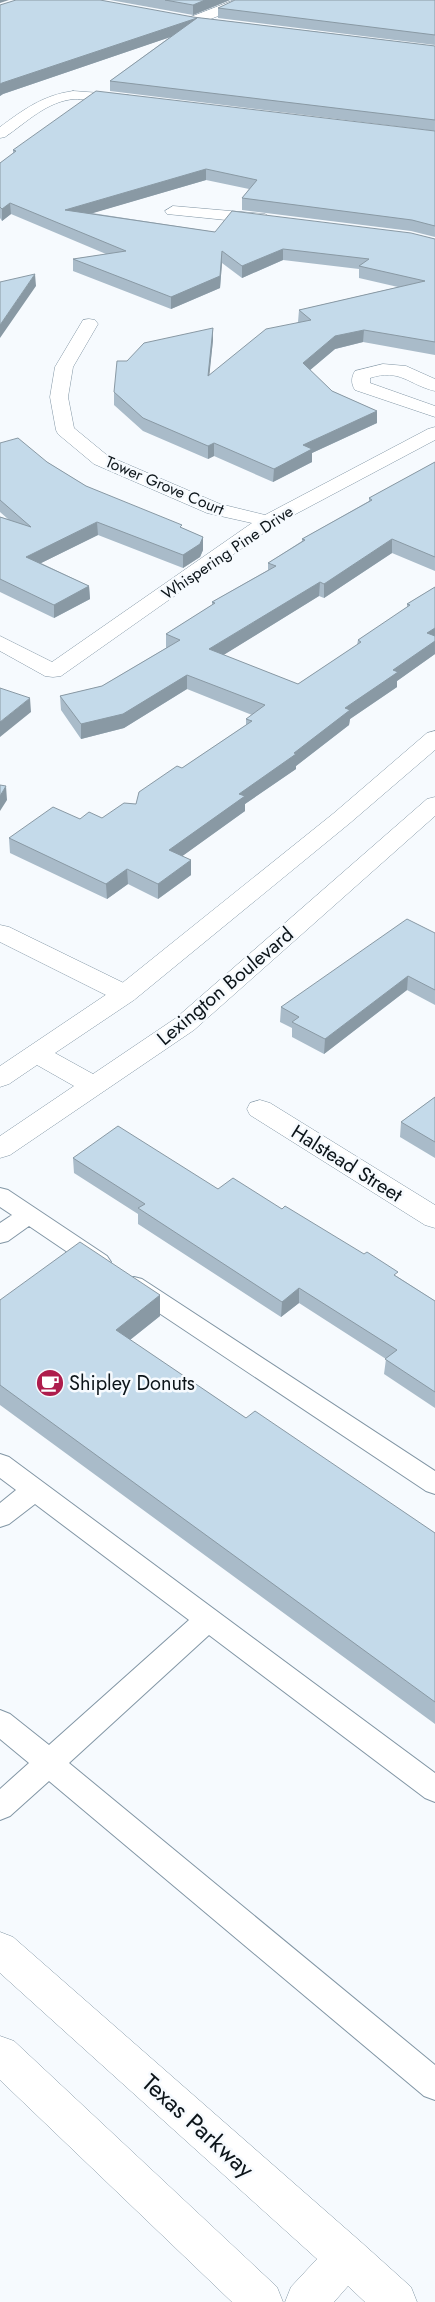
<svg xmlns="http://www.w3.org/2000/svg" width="435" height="2302" font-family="Jost,sans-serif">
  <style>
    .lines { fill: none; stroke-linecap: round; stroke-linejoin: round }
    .service-casing { stroke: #8296a5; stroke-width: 2 }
    .minor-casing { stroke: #8296a5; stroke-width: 1 }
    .tertiary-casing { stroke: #8296a5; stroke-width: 1 }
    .primary-casing { stroke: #8296a5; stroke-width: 1 }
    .service { fill: #fff; fill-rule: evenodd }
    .minor { fill: #fff; fill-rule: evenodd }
    .tertiary { fill: #fff; fill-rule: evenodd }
    .primary { fill: #fff; fill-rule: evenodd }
    .wall { fill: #a9bbc9 }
    .shaded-wall { fill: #8999a4 }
    .building { fill: #c4daea; stroke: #8999a4 }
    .labels { text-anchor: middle; stroke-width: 5; stroke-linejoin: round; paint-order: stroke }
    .far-street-label { font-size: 16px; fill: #0c1419; stroke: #f6fafe }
    .street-label { font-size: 20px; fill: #0c1419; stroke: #f6fafe }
    .poi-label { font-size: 20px; fill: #0c1419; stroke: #f6fafe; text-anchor: start }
    .near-street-label { font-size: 24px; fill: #0c1419; stroke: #f6fafe }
  </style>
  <rect width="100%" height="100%" fill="#f6fafe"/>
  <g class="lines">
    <defs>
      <path id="service" d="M0,1188L8,1190L107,1256L111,1262L107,1268L99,1270L91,1268L29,1226L8,1241L0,1243V1223L12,1215L0,1207Z
        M134,1277L142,1279L435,1471V1494L426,1491L126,1291L122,1285L126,1279Z
        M0,1454L9,1457L435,1773V1802L425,1798L209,1635L69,1763L435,2065V2100L424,2096L49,1781L10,1816L0,1820V1789L29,1763L0,1739V1710L10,1714L49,1745L189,1620L35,1504L9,1524L0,1527V1503L16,1490L0,1478Z"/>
      <path id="minor" d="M234,0H253L251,3L198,24L193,25L186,21L188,18Z
        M73,91L128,95L135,99C130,106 87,99 75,99C47,101 27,122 5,137L0,138V127C23,110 43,95 73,91Z
        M173,206L265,214L273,219L265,224L167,214L165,211Z
        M89,319L95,320L98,324L73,367L68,397L74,428L108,456L220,504L265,515L428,429L435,427V440L275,525L61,676L53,677L45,676L0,651V636L52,662L252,523L207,513L94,464L58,434L56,430L50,397L55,367L83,320Z
        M383,364L406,366L435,379V391C409,385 400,368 370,378V383L435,406V417L355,390C351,384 351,377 355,371Z
        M0,925L9,927L134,988L138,994L134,1000L125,1002L116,1000L0,942Z
        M260,1100L270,1103L435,1205V1228L425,1225L250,1115L247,1109L250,1103Z"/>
      <path id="tertiary" d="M435,731V750L350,823L134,1000L55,1053L93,1074L176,1018L427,799L435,797V816L194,1030L10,1155L0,1158V1136L74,1086L37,1065L9,1084L0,1087V1066L116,988L334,813L427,733Z"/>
      <path id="primary" d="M0,1932L13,1937L361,2242L411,2287L417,2302H365L348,2286L334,2302H285L291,2287L317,2259L0,1973Z
        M0,2036L14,2041L277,2287L283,2302H232L0,2080Z"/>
    </defs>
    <use href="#service" class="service-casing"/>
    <use href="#minor" class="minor-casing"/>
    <use href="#tertiary" class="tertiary-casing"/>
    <use href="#primary" class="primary-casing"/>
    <use href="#service" class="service"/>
    <use href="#minor" class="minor"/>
    <use href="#tertiary" class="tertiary"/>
    <use href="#primary" class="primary"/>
  </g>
  <path class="wall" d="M110,0H230L193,15Z
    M435,0V45L218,18V8Z
    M0,5L193,17L435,46V131L110,91V81L170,37L3,94L0,96Z
    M435,131V237L411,231L242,210V198L249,189L206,180L92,213L215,232L435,239V355L363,342L335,349L310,370L332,391L377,411V423L312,453V462L273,482L214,456L208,459L143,431L114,405V392L127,361L213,328V340L209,375L298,322L299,310L398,287L359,278V269L283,260L242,278L222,263L220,288L171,309L73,271V259L106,254L11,214L2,221L0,218V163L13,154V150Z
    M0,443L47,462L86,486L203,537V550L200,557L183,568L98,535L41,563L89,586L90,599L54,618L0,592V517L8,519L0,512Z
    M435,462V571L392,553L324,598L319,596L223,655L298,684L357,645L358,640L407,608V604L435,587V654L397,681V687L350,719L349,725L296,766V769L245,804V811L182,856L191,860V875L158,899L128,884L107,899L10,853L9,838L80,819L102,818L136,804L182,768L246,725V719L252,715L187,689L124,728L81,739L61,710L60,696L102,686L166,648V634L212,605V602L268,570V563L302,541V539L369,501V498Z
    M435,933V1005L407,990L324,1054L292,1037V1028L280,1022L281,1007Z
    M435,1097V1158L400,1137L401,1122Z
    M73,1158L218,1189L282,1209L398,1277L435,1301V1408L384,1374L386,1359L299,1303L281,1317L138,1224V1214L74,1173Z
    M160,1295V1316L130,1340L246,1418L435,1533V1724L0,1405V1300Z"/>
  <path class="shaded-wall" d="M0,0H9L0,3Z
    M205,0H230L193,15V5Z
    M197,18V28L3,94L0,96V84L2,83Z
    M206,169V180L66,221L65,210Z
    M10,203L11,214L2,221V209Z
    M283,249V260L242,278V266Z
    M222,251V263L220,288L171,309V297Z
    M35,274L36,286L0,338V325Z
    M213,328V340L208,389V376Z
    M364,330L363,342L335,349L303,376V363L335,336Z
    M377,411V423L312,453V462L273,482L274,469L303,445Z
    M214,443V456L208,459V446Z
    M97,522L98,535L27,570L26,557Z
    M203,537V550L200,557L183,568V555Z
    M392,539V553L324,598V584Z
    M320,582L319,596L209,664V649Z
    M89,586L90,599L54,618V605Z
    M435,628V654L397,681V687L350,719L349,725L296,766V769L245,804V811L170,865L169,850L239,794L294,753L345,708L393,670L427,633Z
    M187,675V689L124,728L81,739V724Z
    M30,698L31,712L0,737V722Z
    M6,786L7,800L0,811V796Z
    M191,860V875L158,899V884Z
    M127,869L128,884L107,899L106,884Z
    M408,976L407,990L324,1054L325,1039Z
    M299,1288V1303L281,1317L282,1302Z
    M160,1295V1316L116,1351V1330Z"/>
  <path class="building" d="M16,0H100L193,17L435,46V120L110,81L197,18L2,83L0,84V5Z
    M165,0H205L193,5Z
    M235,0H435V35L218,8Z
    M96,91L435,131V226L412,220L242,198L257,180L206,169L65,210L215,232L232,211L411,233L435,239V342L364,330L335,336L303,363L332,391L377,411L303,445L312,449L274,469L214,443L208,446L143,418L114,392L117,361H127L144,343L213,328L208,376L266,329L311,320L299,310L425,281L359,266L369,259L283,249L242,266L222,251L220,276L171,297L73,259L126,251L10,203L2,209L0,207V163L16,151L13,150Z
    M35,274L0,325V282Z
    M18,438L47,462L86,486L182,525L180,527L203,537L200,544L183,555L97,522L26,557L89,586L54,605L0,579V517L31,527L0,500V443Z
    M435,462V557L392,539L324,584L320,582L209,649L298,684L361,642L358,640L410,605L407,604L435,587V628L427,633L435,636V641L393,670L398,672L345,708L350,710L294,753L296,754L239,794L245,796L169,850L191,860L158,884L127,869L106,884L9,838L53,807L80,819L89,812L102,818L124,803L136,804L139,792L177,766L182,768L252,721L246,719L265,705L187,675L123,714L81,724L60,696L102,686L180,640L166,634L215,603L212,602L276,566L268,563L305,540L302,539L372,500L369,498Z
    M0,688L30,698L0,722Z
    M0,785L6,786L0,796Z
    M407,919L435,933V990L408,976L325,1039L292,1022L299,1017L281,1007Z
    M435,1097V1142L401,1122Z
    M118,1126L218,1189L233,1178L282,1209L285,1206L364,1254L367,1252L398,1272L394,1275L435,1301V1392L385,1359L397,1350L299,1288L282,1302L138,1208L145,1204L73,1158Z
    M80,1242L160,1295L116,1330L246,1418L255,1411L435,1533V1702L0,1385V1300Z"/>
  <defs>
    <symbol id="cafe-disc" viewBox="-11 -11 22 22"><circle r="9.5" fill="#ae1c4c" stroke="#f6fafe"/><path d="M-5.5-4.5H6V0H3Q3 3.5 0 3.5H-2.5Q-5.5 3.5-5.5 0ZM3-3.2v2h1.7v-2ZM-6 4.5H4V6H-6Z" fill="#fff"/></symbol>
  </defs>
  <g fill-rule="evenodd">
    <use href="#cafe-disc" x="34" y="1367" width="32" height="32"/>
  </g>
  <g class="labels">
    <g class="far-street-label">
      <text transform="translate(165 485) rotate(23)" y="6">Tower Grove Court</text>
      <text transform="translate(227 552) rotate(-34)" y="6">Whispering Pine Drive</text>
    </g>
    <g class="street-label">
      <text transform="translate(225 986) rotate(-40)" y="7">Lexington Boulevard</text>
      <text transform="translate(347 1163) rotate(32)" y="7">Halstead Street</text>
    </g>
    <g class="poi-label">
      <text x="69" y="1390">Shipley Donuts</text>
    </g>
    <g class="near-street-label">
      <text transform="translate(198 2126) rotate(42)" y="8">Texas Parkway</text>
    </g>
  </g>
</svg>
